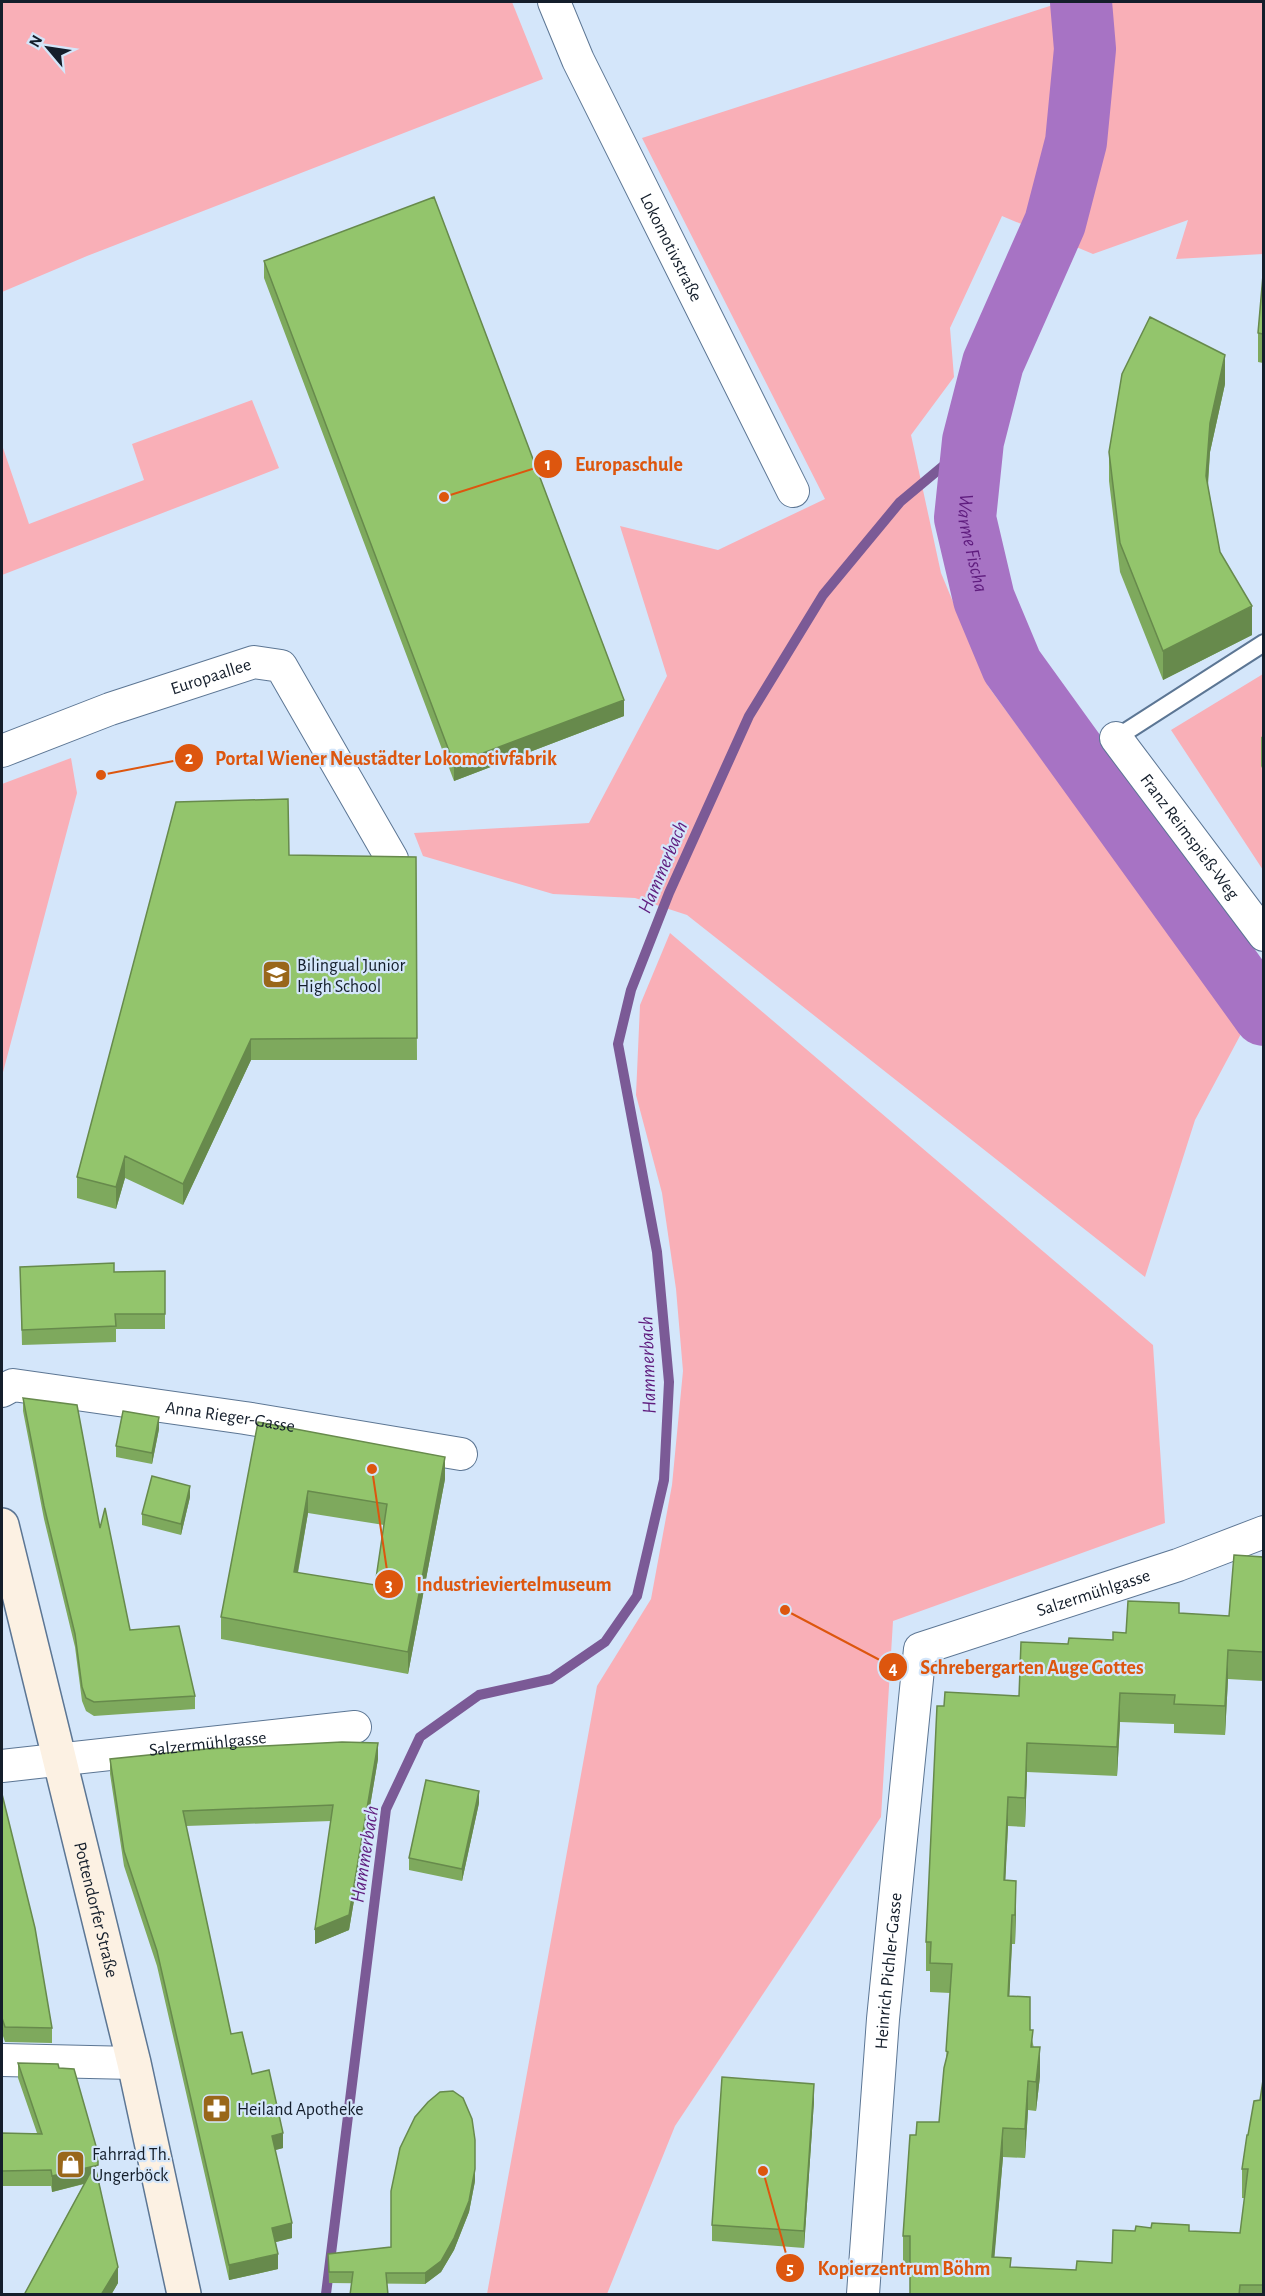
<svg xmlns="http://www.w3.org/2000/svg" width="1265" height="2296" font-family="'Alegreya Sans',sans-serif">
  <style>
    .green { fill: #f9afb7 }
    .lines { fill: none; stroke-linecap: round; stroke-linejoin: round }
    .stream { stroke: #7b5a96; stroke-width: 10 }
    .river { stroke: #a773c4; stroke-width: 62 }
    .lane-casing { stroke: #5c7694; stroke-width: 20 }
    .street-casing { stroke: #5c7694; stroke-width: 34 }
    .secondary-casing { stroke: #5c7694; stroke-width: 36 }
    .lane { stroke: #fff; stroke-width: 16 }
    .street { stroke: #fff; stroke-width: 32 }
    .secondary { stroke: #fcf1e3; stroke-width: 33 }
    .wall { fill: #7ea95d; fill-rule: evenodd }
    .shaded-wall { fill: #678a4c }
    .building { fill: #93c56c; stroke: #678a4c; stroke-width: 1.5; fill-rule: evenodd }
    .labels { text-anchor: middle; stroke-width: 4.5; stroke-linejoin: round; paint-order: stroke }
    .street-label { font-size: 18px; fill: #141e2b; stroke: #d4e6fa }
    .poi-label { font-size: 18px; fill: #141e2b; stroke: #d4e6fa; text-anchor: start }
    .water-label { font-size: 20px; font-style: italic; fill: #5f1c7e; stroke: #d4e6fa }
    .leader { fill: none; stroke: #dd560e; stroke-width: 2 }
    .callout-dot { fill: #dd560e; stroke: #d4e6fa; stroke-width: 2 }
    .mark-label { font-size: 18px; text-anchor: middle; font-weight: bold; fill: #fff }
    .callout-label { font-size: 20px; text-anchor: middle; font-weight: bold; fill: #dd560e; stroke: #d4e6fa; stroke-width: 4.5; stroke-linejoin: round; paint-order: stroke }
  </style>
  <rect width="100%" height="100%" fill="#d4e6fa"/>
  <path class="green" d="M2,2H512L543,79L87,256L2,292Z
    M1062,2H1263V254L1176,259L1188,220L1093,254L1002,216L950,328L954,377L911,435L941,573L988,686L1242,1032L1195,1120L1145,1277L687,915L635,898L553,894L423,856L414,833L589,823L667,676L620,526L718,550L825,499L642,138Z
    M252,400L279,468L2,575V445L29,524L144,480L132,444Z
    M1263,674V870L1171,730Z
    M71,758L77,793L2,1076V784Z
    M670,933L1153,1345L1165,1523L893,1621L881,1817L675,2126L607,2294H487L597,1686L651,1599L672,1485L683,1371L676,1289L662,1193L636,1095L640,1005Z"/>
  <g class="lines">
    <path class="stream" d="M326,2294L386,1809L420,1737L479,1695L551,1679L605,1642L637,1596L664,1480L669,1382L657,1252L618,1044L631,990L669,893L749,716L823,595L900,502L973,441"/>
    <path class="river" id="s1" d="M1081,2L1085,49L1076,142L1055,223L993,363L973,441L965,518L984,599L1012,666L1264,1015"/>
    <defs>
      <path id="lane" d="M1116,738L1264,643"/>
      <g id="street">
        <path id="s2" d="M554,2L578,60L793,491"/>
        <path id="s3" d="M1116,738L1264,935"/>
        <path id="s4" d="M2,751L110,709L254,662L281,666L392,859"/>
        <path id="s5" d="M2,1391L13,1385L245,1418L461,1454"/>
        <path id="s6" d="M2,1766L355,1727"/>
        <path d="M2,2060L134,2063"/>
        <path id="s7" d="M863,2294L883,2019L920,1649L1178,1565L1264,1532"/>
      </g>
      <g id="secondary">
        <path id="s8" d="M2,1525L134,2063L184,2294"/>
      </g>
    </defs>
    <use href="#lane" class="lane-casing"/>
    <use href="#street" class="street-casing"/>
    <use href="#secondary" class="secondary-casing"/>
    <use href="#lane" class="lane"/>
    <use href="#street" class="street"/>
    <use href="#secondary" class="secondary"/>
  </g>
  <path class="wall" d="M264,261L624,716L454,781L264,278Z
    M1263,275V363L1258,362V333Z
    M1225,384L1210,452L1208,486L1220,552L1252,635L1163,680L1120,572L1109,481V452Z
    M1263,736V770L1261,766V737Z
    M289,855L416,857L417,1060H251L183,1205L125,1178L116,1209L77,1198V1177Z
    M20,1267L114,1272L165,1271V1329H116V1342L22,1345Z
    M23,1398L100,1528L130,1630L195,1696V1709L94,1716L86,1711L82,1701L75,1647L44,1519L23,1411Z
    M258,1422L445,1479L408,1674L221,1639V1617ZM308,1513L384,1525L375,1585L298,1573Z
    M159,1429L152,1464L116,1457V1446Z
    M190,1497L181,1535L142,1525V1514Z
    M1263,1557V1681L1228,1679L1225,1735L1174,1733V1724L1120,1722L1117,1776L1027,1772L1025,1827L1008,1826L1005,1881L1016,1910L1015,1944H1012L1009,1996L1030,2030L1040,2076L1036,2111L1028,2110L1025,2158L1003,2157L994,2257L1011,2267L1076,2270L1112,2263L1135,2231H1189L1240,2233L1245,2198H1242V2169L1248,2135L1260,2100L1263,2080V2295H910V2265H903V2236L916,2135L939,2122L946,2060L950,1993L930,1992V1971H926V1942L944,1706L1019,1696L1068,1644L1113,1640L1126,1633L1179,1613L1229,1616Z
    M110,1759H378L349,1930L315,1944L331,1821L186,1826L231,2034L252,2074L283,2148L275,2150L292,2238L276,2242L278,2269L229,2280L157,1966L124,1866L110,1774Z
    M2,1794L52,2028V2043L5,2042L2,2033Z
    M479,1803L462,1881L409,1870V1858Z
    M18,2063L59,2068L98,2176L118,2283L111,2295H24L84,2184L52,2192L51,2186H2V2133H37L18,2078Z
    M814,2101L804,2248L712,2241V2225Z
    M475,2181L469,2212L454,2250L441,2272L425,2284L329,2283L328,2254L391,2247Z"/>
  <path class="shaded-wall" d="M1225,355V384L1210,452L1206,506V476L1210,423Z
    M1252,606V635L1163,680V651Z
    M624,700V716L454,781V764Z
    M251,1039V1060L183,1205V1184Z
    M125,1156V1178L116,1209V1187Z
    M159,1417V1429L152,1464V1453Z
    M445,1457V1479L408,1674V1652Z
    M190,1486V1497L181,1535V1524Z
    M308,1491V1513L294,1593V1572Z
    M1228,1650V1679L1225,1735V1706Z
    M1120,1693V1722L1117,1776V1747Z
    M378,1743V1759L349,1930L315,1944V1929Z
    M1027,1743V1772L1025,1827V1798Z
    M479,1791V1803L462,1881V1869Z
    M1008,1797V1826L1004,1909V1880Z
    M1016,1881V1910L1015,1944V1915Z
    M1012,1915V1944L1008,2025V1996Z
    M1040,2047V2076L1036,2111V2082Z
    M1028,2081V2110L1025,2158V2129Z
    M814,2084V2101L804,2248V2231Z
    M1003,2128V2157L992,2286V2257Z
    M283,2133V2148L272,2151V2136Z
    M475,2140V2181L469,2212L454,2250L441,2272L425,2284V2273Z
    M94,2166V2181L52,2192V2176Z
    M292,2223V2238L272,2243V2228Z
    M278,2254V2269L229,2280V2265Z
    M118,2267V2283L111,2295H101Z"/>
  <path class="building" d="M434,197L624,700L454,764L264,261Z
    M1263,275V334L1258,333Z
    M1150,317L1225,355L1210,423L1206,476L1220,552L1252,606L1163,651L1120,543L1109,452L1122,374Z
    M288,799L289,855L416,857L417,1038L251,1039L183,1184L125,1156L116,1187L77,1177L176,802Z
    M114,1263V1272L165,1271V1314H115L116,1326L22,1330L20,1267Z
    M23,1398L77,1405L100,1528L105,1508L130,1630L179,1626L195,1696L94,1702L86,1698L82,1687L75,1634L44,1506Z
    M123,1411L159,1417L152,1453L116,1446Z
    M258,1422L445,1457L408,1652L221,1617ZM308,1491L387,1504L375,1585L294,1572Z
    M152,1476L190,1486L181,1524L142,1514Z
    M1234,1555L1263,1557V1652L1228,1650L1225,1706L1174,1704L1175,1695L1120,1693L1117,1747L1027,1743L1025,1798L1008,1797L1004,1880L1016,1881L1015,1915H1012L1008,1996L1030,1997V2030H1033L1031,2047H1040L1036,2082L1028,2081L1025,2129L1003,2128L992,2257L1011,2258L1010,2267L1076,2270L1077,2261L1112,2263L1113,2230L1135,2231L1136,2226L1151,2228L1152,2223L1189,2225V2231L1240,2233L1248,2169H1242L1247,2135H1248L1254,2101L1260,2100L1263,2080V2285H1240L1239,2295H910V2236H903L910,2135H916L917,2122H939L944,2068L948,2052L946,2051L952,1964L930,1963L931,1942H926L937,1706H944L945,1692L1019,1696L1021,1642L1068,1644L1069,1638L1113,1640V1632L1126,1633L1128,1601L1179,1603V1613L1229,1616Z
    M342,1742L378,1743L349,1915L315,1929L333,1805L183,1811L231,2034L242,2032L252,2074L269,2070L283,2133L272,2136L292,2223L272,2228L278,2254L229,2265L157,1951L124,1851L110,1759L207,1749Z
    M426,1780L479,1791L462,1869L409,1858Z
    M2,1794L35,1928L52,2028L5,2027L2,2018Z
    M18,2063L58,2064L59,2068L74,2069L98,2153V2165L95,2166L118,2267L101,2295H24L94,2166L52,2176L51,2170L2,2171V2133L42,2134Z
    M722,2077L814,2084L804,2231L712,2225Z
    M453,2091L463,2098L472,2119L475,2140V2169L469,2201L454,2238L441,2261L425,2273H386L388,2295H350L353,2272H329L328,2254L391,2247V2191L400,2148L415,2117L428,2102L440,2092Z"/>
  <defs>
    <symbol id="school-square" viewBox="-11 -11 22 22"><rect x="-9" y="-9" width="18" height="18" rx="4" fill="#99671a" stroke="#d4e6fa"/><path d="M0-5L7-2L0 1L-7-2ZM-4 1L0 2.5L4 1V4Q0 6-4 4Z" fill="#fff"/></symbol>
    <symbol id="pharmacy-square" viewBox="-11 -11 22 22"><rect x="-9" y="-9" width="18" height="18" rx="4" fill="#99671a" stroke="#d4e6fa"/><path d="M-2-6h4v4h4v4h-4v4h-4v-4h-4v-4h4Z" fill="#fff"/></symbol>
    <symbol id="shop-square" viewBox="-11 -11 22 22"><rect x="-9" y="-9" width="18" height="18" rx="4" fill="#99671a" stroke="#d4e6fa"/><path d="M-5-2.5h2.3a2.7 3.5 0 0 1 5.4 0H5L5.5 6h-11ZM-1.5-2.5h3a1.5 2.3 0 0 0-3 0Z" fill="#fff"/></symbol>
  </defs>
  <g fill-rule="evenodd">
    <use href="#school-square" x="260" y="958" width="33" height="33"/>
    <use href="#pharmacy-square" x="200" y="2092" width="33" height="33"/>
    <use href="#shop-square" x="54" y="2148" width="33" height="33"/>
  </g>
  <g class="labels">
    <g class="street-label">
      <text dy="6" stroke="none"><textPath href="#s2" startOffset="272">Lokomotivstraße</textPath></text>
      <text dy="6" stroke="none"><textPath href="#s4" startOffset="222">Europaallee</textPath></text>
      <text dy="6" stroke="none"><textPath href="#s3" startOffset="123">Franz Reimspieß-Weg</textPath></text>
      <text dy="6" stroke="none"><textPath href="#s5" startOffset="232">Anna Rieger-Gasse</textPath></text>
      <text dy="6" stroke="none"><textPath href="#s7" startOffset="830">Salzermühlgasse</textPath></text>
      <text dy="6" stroke="none"><textPath href="#s6" startOffset="207">Salzermühlgasse</textPath></text>
      <text dy="6" stroke="none"><textPath href="#s8" startOffset="396">Pottendorfer Straße</textPath></text>
      <text dy="6" stroke="none"><textPath href="#s7" startOffset="324">Heinrich Pichler-Gasse</textPath></text>
    </g>
    <g class="poi-label">
      <text x="297" y="971">Bilingual Junior<tspan x="297" dy="21">High School</tspan></text>
      <text x="237" y="2115">Heiland Apotheke</text>
      <text x="92" y="2160">Fahrrad Th.<tspan x="92" dy="21">Ungerböck</tspan></text>
    </g>
    <g class="water-label">
      <text dy="7" stroke="none"><textPath href="#s1" startOffset="561">Warme Fischa</textPath></text>
      <text transform="translate(662 867) rotate(-67)" y="7">Hammerbach</text>
      <text transform="translate(647 1365) rotate(-92)" y="7">Hammerbach</text>
      <text transform="translate(364 1854) rotate(-81)" y="7">Hammerbach</text>
    </g>
  </g>
  <path class="leader" d="M444 497L548 464M101 775L189 758M372 1469L389 1584M785 1610L893 1667M763 2171L790 2268"/>
  <g class="callout-dot">
    <circle cx="444" cy="497" r="6"/>
    <circle cx="101" cy="775" r="6"/>
    <circle cx="372" cy="1469" r="6"/>
    <circle cx="785" cy="1610" r="6"/>
    <circle cx="763" cy="2171" r="6"/>
    <circle cx="548" cy="464" r="15"/>
    <circle cx="189" cy="758" r="15"/>
    <circle cx="389" cy="1584" r="15"/>
    <circle cx="893" cy="1667" r="15"/>
    <circle cx="790" cy="2268" r="15"/>
  </g>
  <g class="mark-label">
    <text x="548" y="470">1</text>
    <text x="189" y="764">2</text>
    <text x="389" y="1591">3</text>
    <text x="893" y="1674">4</text>
    <text x="790" y="2274">5</text>
  </g>
  <g class="callout-label">
    <text x="629" y="471">Europaschule</text>
    <text x="386" y="765">Portal Wiener Neustädter Lokomotivfabrik</text>
    <text x="514" y="1591">Industrieviertelmuseum</text>
    <text x="1032" y="1674">Schrebergarten Auge Gottes</text>
    <text x="904" y="2275">Kopierzentrum Böhm</text>
  </g>
  <rect width="1265" height="2296" fill="none" stroke="#141e2b" stroke-width="6"/>
  <g transform="translate(48 48) rotate(299)" stroke="#d4e6fa" stroke-width="4.5" paint-order="stroke">
  <path d="M0-4.5L10 22L0 15L-10 22Z" fill="#141e2b"/>
  <text y="-9" font-size="16" font-weight="bold" text-anchor="middle" fill="#141e2b">N</text>
  </g>
</svg>
